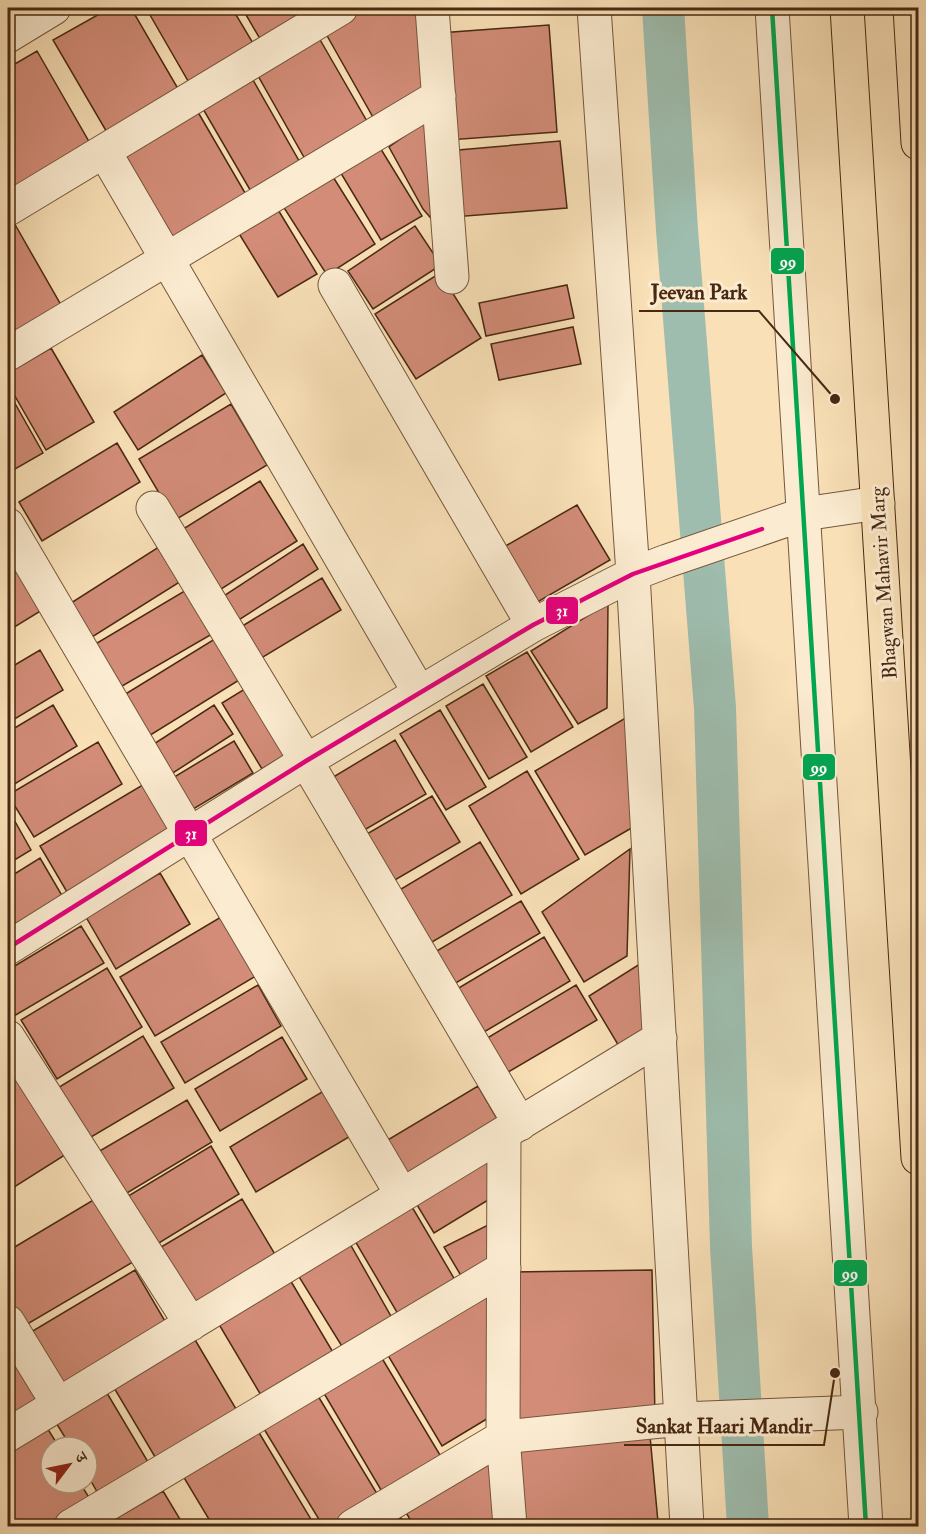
<svg xmlns="http://www.w3.org/2000/svg" width="926" height="1534" font-family="'IM FELL Double Pica','Noto Serif Devanagari',serif">
  <style>
    .lines { fill: none; stroke-linecap: round; stroke-linejoin: round }
    .canal { stroke: #9ebdae; stroke-width: 42 }
    .building { fill: #d28c78; stroke: #492912; stroke-width: 1.5 }
    .street-casing { stroke: #75573b; stroke-width: 35 }
    .primary-casing { stroke: #492912; stroke-width: 35 }
    .street { stroke: #fbebd0; stroke-width: 33 }
    .primary { stroke: #f9e0b7; stroke-width: 33 }
    .bus-1-casing { stroke: #fbebd0; stroke-width: 9 }
    .bus-2-casing { stroke: #fbebd0; stroke-width: 9 }
    .bus-1 { stroke: #00a651; stroke-width: 4.5 }
    .bus-2 { stroke: #e5007d; stroke-width: 4.5 }
    .labels { text-anchor: middle; stroke-width: 6; stroke-linejoin: round; paint-order: stroke }
    .street-label { font-size: 20px; fill: #492912; stroke: #fbebd0 }
    .leader { fill: none; stroke: #492912; stroke-width: 2 }
    .callout-dot { fill: #492912; stroke: #fbebd0; stroke-width: 2 }
    .callout-label { font-size: 21px; text-anchor: middle; font-weight: bold; fill: #492912; stroke: #fbebd0; stroke-width: 6; stroke-linejoin: round; paint-order: stroke }
    .line-badge { stroke: #fbebd0; stroke-width: 2 }
    .badge-label { font-size: 16px; text-anchor: middle; font-weight: bold; fill: #fff }
  </style>
  <rect width="100%" height="100%" fill="#f9e0b7"/>
  <filter id="stains"><feTurbulence type="fractalNoise" baseFrequency=".00333" numOctaves="4"/><feColorMatrix values="0 0 0 0 .2 0 0 0 0 .09 0 0 0 0 .02 0 0 0 .5 -.17"/></filter>
  <radialGradient id="worn" r=".72"><stop offset=".6" stop-color="#630" stop-opacity="0"/><stop offset="1" stop-color="#630" stop-opacity=".3"/></radialGradient>
  <g class="lines">
    <path class="canal" d="M663,8L677,230L715,708L731,1247L748,1526"/>
  </g>
  <path class="building" d="M110,8H131L184,99L112,141L53,40Z
    M146,8H232L260,55L195,93Z
    M242,8H300L309,24L266,49Z
    M350,8H426L431,86L374,119L321,25Z
    M437,8H547L438,14Z
    M549,25L557,132L448,140L439,33Z
    M315,31L368,123L305,159L253,67Z
    M37,51L95,152L8,202V68Z
    M249,73L302,166L253,195L199,102Z
    M195,107L248,198L174,240L122,149Z
    M437,113L441,230L423,209L389,147Z
    M560,141L567,208L453,217L447,151Z
    M379,146L422,216L381,240L339,170Z
    M330,172L375,244L327,275L281,203Z
    M277,208L317,274L278,297L238,232Z
    M13,221L61,305L8,336V224Z
    M415,226L441,265L373,309L348,271Z
    M440,273L481,338L416,379L375,314Z
    M567,285L574,318L486,336L479,303Z
    M573,327L581,364L499,380L491,344Z
    M51,348L94,422L46,450L8,384V373Z
    M202,355L226,393L138,450L114,412Z
    M8,391L43,453L8,473Z
    M231,404L267,465L175,520L139,459Z
    M117,443L140,482L42,541L19,502Z
    M260,481L297,541L218,591L180,531Z
    M577,505L610,560L534,604L502,548Z
    M165,543L186,578L92,637L71,603Z
    M303,544L318,569L231,625L216,601Z
    M21,566L47,607L8,631V575Z
    M322,578L341,610L253,663L234,631Z
    M193,586L219,630L117,689L92,646Z
    M608,603L607,708L578,724L531,651Z
    M218,637L244,677L144,739L119,698Z
    M40,650L63,690L8,723V669Z
    M527,652L573,727L531,752L486,676Z
    M483,684L527,757L489,779L446,706Z
    M248,687L288,753L262,769L222,703Z
    M53,705L77,746L8,788V732Z
    M214,705L233,734L162,780L143,751Z
    M440,710L486,787L446,810L400,734Z
    M629,716L635,826L585,855L535,771Z
    M395,740L426,794L361,832L330,779Z
    M234,741L253,773L185,814L166,782Z
    M98,742L122,784L34,837L8,795Z
    M527,771L579,859L521,894L469,806Z
    M146,783L174,828L67,892L40,846Z
    M432,796L460,842L388,884L360,838Z
    M8,809L31,850L8,864Z
    M480,842L512,895L427,945L396,892Z
    M630,849L627,956L584,982L542,912Z
    M40,858L64,899L8,933V878Z
    M160,873L190,924L116,969L86,917Z
    M521,901L540,933L454,984L435,952Z
    M221,917L256,976L155,1036L120,977Z
    M81,926L104,963L14,1016L8,1006V970Z
    M544,937L570,981L484,1032L457,989Z
    M643,962L654,1034L623,1053L589,996Z
    M107,968L142,1027L57,1079L21,1020Z
    M258,985L281,1026L185,1083L161,1042Z
    M576,985L597,1020L505,1074L484,1040Z
    M143,1036L174,1088L86,1140L56,1089Z
    M282,1037L307,1079L220,1131L195,1089Z
    M8,1050L68,1153L8,1191Z
    M478,1086L502,1127L406,1184L381,1144Z
    M327,1089L354,1134L256,1192L230,1147Z
    M187,1100L212,1142L117,1199L91,1156Z
    M491,1145L493,1197L434,1233L411,1195Z
    M211,1146L239,1194L154,1246L125,1198Z
    M405,1195L455,1280L398,1314L348,1229Z
    M100,1196L138,1259L24,1326L8,1299V1251Z
    M242,1199L279,1261L193,1312L156,1250Z
    M500,1219L493,1265L463,1279L444,1247Z
    M345,1235L392,1318L343,1348L293,1267Z
    M135,1270L169,1328L66,1390L31,1332Z
    M652,1270L655,1417L514,1420L512,1272Z
    M286,1273L337,1359L265,1402L214,1316Z
    M486,1290L495,1414L442,1446L386,1352Z
    M191,1333L239,1414L158,1462L110,1381Z
    M8,1351L46,1403L8,1425Z
    M380,1355L443,1460L384,1495L322,1390Z
    M101,1383L151,1467L100,1497L87,1474V1447H71L50,1413Z
    M318,1396L379,1497L330,1526H323L264,1429Z
    M41,1418L59,1447H51V1483H80L93,1504L56,1526H8V1438Z
    M258,1431L315,1526H213L183,1476Z
    M650,1436L658,1522L610,1526H525L516,1450Z
    M490,1455L497,1526H414L405,1511Z
    M163,1491L184,1526H103Z
    M401,1518L406,1526H387Z"/>
  <g class="lines">
    <defs>
      <path id="street" d="M432,8L452,277
        M594,8L633,574L687,1526
        M772,8L866,1526
        M8,36L54,8
        M104,151L419,692
        M8,209L341,8
        M335,285L533,625
        M8,354L439,96
        M153,508L306,761L520,1124
        M8,525L402,1195
        M8,948L306,761L533,625L633,574L667,561L804,514L878,503
        M8,1037L191,1324
        M504,1133L503,1437L510,1526
        M8,1322L58,1404
        M8,1435L660,1038
        M71,1526L504,1268
        M353,1526L503,1437L681,1419L861,1412"/>
      <path id="primary" d="M847,8L918,1158
        M910,8L918,143"/>
    </defs>
    <use href="#street" class="street-casing"/>
    <use href="#primary" class="primary-casing"/>
    <use href="#street" class="street"/>
    <use href="#primary" class="primary"/>
    <defs>
      <path id="bus-1" d="M772,8L866,1526"/>
      <path id="bus-2" d="M8,948L306,761L533,625L633,574L762,529"/>
    </defs>
    <use href="#bus-1" class="bus-1-casing"/>
    <use href="#bus-2" class="bus-2-casing"/>
    <use href="#bus-1" class="bus-1"/>
    <use href="#bus-2" class="bus-2"/>
  </g>
  <g class="labels">
    <g class="street-label">
      <text transform="translate(883 583) rotate(-94)" y="7">Bhagwan Mahavir Marg</text>
    </g>
  </g>
  <path class="leader" d="M835 399L759 311H639M835 1373L824 1445H624"/>
  <g class="callout-dot">
    <circle cx="835" cy="399" r="6"/>
    <circle cx="835" cy="1373" r="6"/>
  </g>
  <g class="callout-label">
    <text x="699" y="299">Jeevan Park</text>
    <text x="724" y="1433">Sankat Haari Mandir</text>
  </g>
  <g class="line-badge">
    <rect x="770" y="247" width="35" height="28" rx="6" fill="#00a651"/>
    <rect x="545" y="596" width="34" height="29" rx="6" fill="#e5007d"/>
    <rect x="802" y="753" width="34" height="28" rx="6" fill="#00a651"/>
    <rect x="174" y="819" width="34" height="28" rx="6" fill="#e5007d"/>
    <rect x="833" y="1259" width="35" height="28" rx="6" fill="#00a651"/>
  </g>
  <g class="badge-label">
    <text x="788" y="267">99</text>
    <text x="562" y="616">31</text>
    <text x="819" y="773">99</text>
    <text x="191" y="839">31</text>
    <text x="850" y="1279">99</text>
  </g>
  <rect width="926" height="1534" fill="none" stroke="#f9e0b7" stroke-width="30"/>
  <rect x="9" y="9" width="908" height="1516" fill="none" stroke="#492912" stroke-width="3"/>
  <rect x="15" y="15" width="896" height="1504" fill="none" stroke="#492912" stroke-width="1.5"/>
  <g transform="translate(69 1465) rotate(58)"><circle r="28" fill="#fbebd0" stroke="#b49d84" stroke-width="1.5"/>
  <path d="M0-4.5L10 22L0 15L-10 22Z" fill="#8f2418"/>
  <text y="-9" font-size="16" font-weight="bold" text-anchor="middle" fill="#492912">उ</text>
  </g>
  <rect width="100%" height="100%" filter="url(#stains)"/>
  <rect width="100%" height="100%" fill="url(#worn)"/>
</svg>
